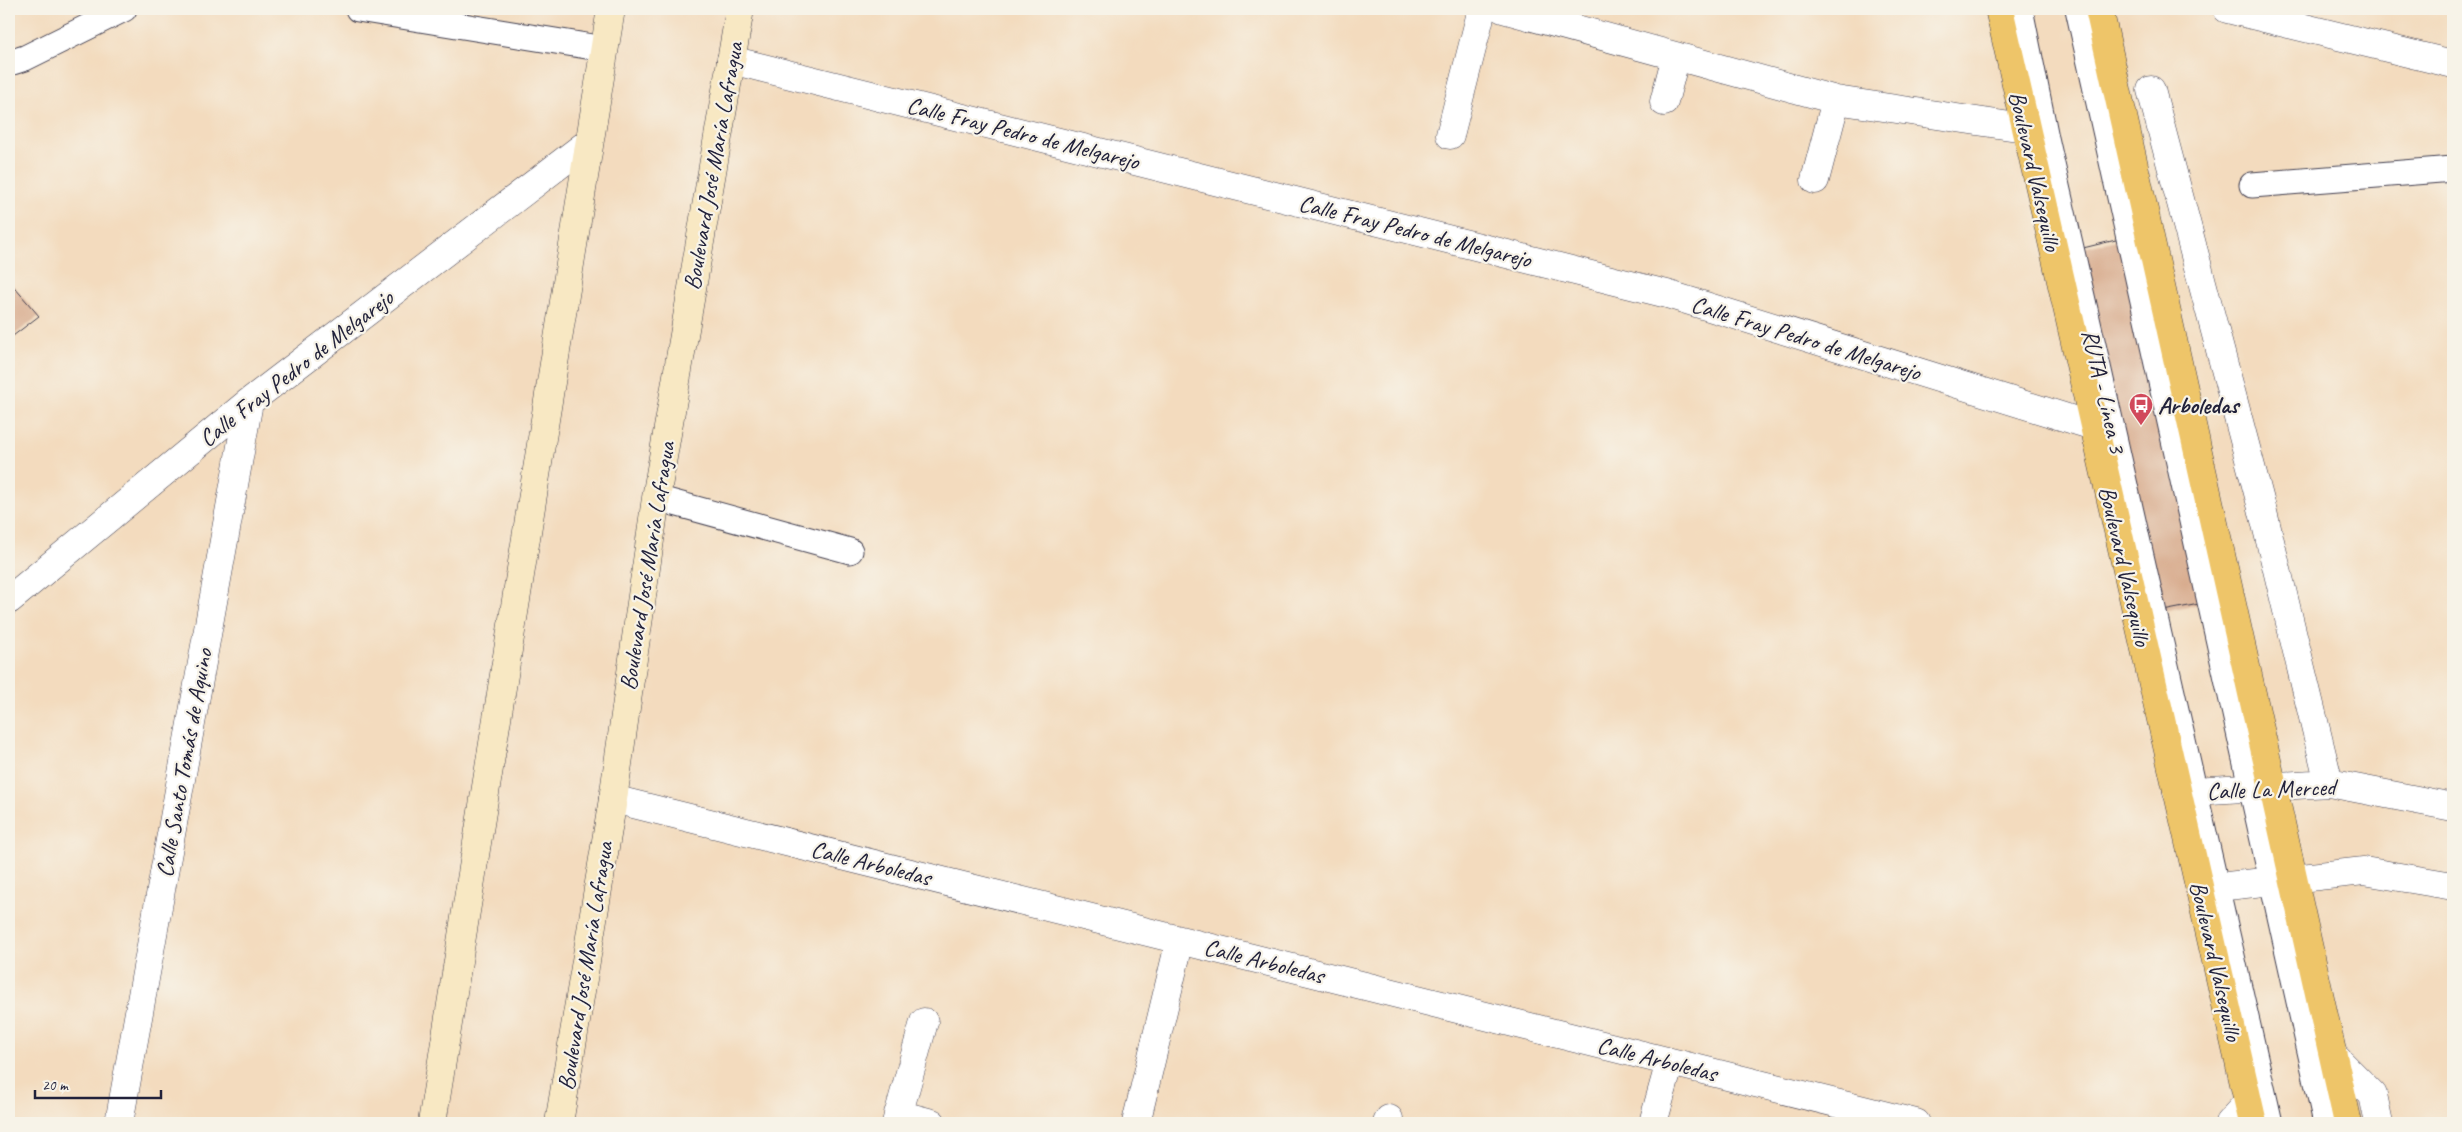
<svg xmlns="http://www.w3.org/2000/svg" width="2462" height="1132" font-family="Caveat,sans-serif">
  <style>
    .building { fill: #d8ac8e }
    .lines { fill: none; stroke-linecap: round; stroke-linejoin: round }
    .service-casing { stroke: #413e4f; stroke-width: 27 }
    .minor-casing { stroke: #413e4f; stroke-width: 29 }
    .secondary-casing { stroke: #413e4f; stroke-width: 29 }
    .primary-casing { stroke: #413e4f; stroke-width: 29 }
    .service { stroke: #fff; stroke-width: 25 }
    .minor { stroke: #fff; stroke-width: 28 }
    .secondary { stroke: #f8e8c3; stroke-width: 28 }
    .primary { stroke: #eec569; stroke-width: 28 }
    .labels { text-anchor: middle; stroke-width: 4.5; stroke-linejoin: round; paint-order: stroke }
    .street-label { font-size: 24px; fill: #22223b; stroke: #f7f3e8 }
    .poi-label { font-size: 24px; font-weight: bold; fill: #22223b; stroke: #f7f3e8; text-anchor: start }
  </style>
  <rect width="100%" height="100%" fill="#f7f3e8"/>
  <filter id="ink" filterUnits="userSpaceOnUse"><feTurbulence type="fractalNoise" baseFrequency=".02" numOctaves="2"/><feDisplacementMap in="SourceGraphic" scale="10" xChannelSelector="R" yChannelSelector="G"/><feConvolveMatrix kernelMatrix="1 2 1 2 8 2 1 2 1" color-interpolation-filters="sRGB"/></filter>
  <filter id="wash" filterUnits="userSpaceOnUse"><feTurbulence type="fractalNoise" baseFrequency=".0096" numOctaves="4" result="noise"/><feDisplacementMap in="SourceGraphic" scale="20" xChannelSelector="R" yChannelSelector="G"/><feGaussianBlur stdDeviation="1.12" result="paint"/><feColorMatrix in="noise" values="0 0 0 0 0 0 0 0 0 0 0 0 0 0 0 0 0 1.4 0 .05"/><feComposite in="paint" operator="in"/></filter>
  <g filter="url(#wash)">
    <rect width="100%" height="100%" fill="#f3dbbe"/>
    <g id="blocks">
      <path class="building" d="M2124,238L2204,603L2158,612L2079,249Z
        M9,281L39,316L9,339Z"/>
    </g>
  </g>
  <g filter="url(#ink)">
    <use href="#blocks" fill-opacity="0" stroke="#413e4f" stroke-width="1"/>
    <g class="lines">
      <defs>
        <path id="service" d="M358,9L605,49
          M2020,9L2046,138L2270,1123
          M2078,9L2326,1123
          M9,63L25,58L124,9
          M2252,185L2453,169
          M656,498L850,551"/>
        <path id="minor" d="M1503,9L1836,100L2024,128
          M2227,9L2453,64
          M731,60L1667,294L2093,426
          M2151,90L2262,508L2329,783
          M1664,102L1676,56
          M1450,135L1482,9
          M1815,180L1836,100
          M9,600L249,402L589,142
          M2177,792L2329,783L2453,807
          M613,799L1916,1123
          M2200,889L2364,871L2453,886
          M2333,1055L2373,1095L2379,1123
          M898,1114L932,1123
          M119,1123L249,402
          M896,1123L924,1022
          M1136,1123L1180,940
          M1387,1123L1389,1119
          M1653,1123L1670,1062
          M2229,1123L2248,1102"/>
        <path id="secondary" d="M432,1123L611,9
          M559,1123L613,799L656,498L740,9"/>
        <path id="primary" d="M1999,9L2253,1123
          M2099,9L2348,1123"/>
      </defs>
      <use href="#service" class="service-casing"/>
      <use href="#minor" class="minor-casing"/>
      <use href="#secondary" class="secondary-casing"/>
      <use href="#primary" class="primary-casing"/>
      <use href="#service" class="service"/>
      <use href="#minor" class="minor"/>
      <use href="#secondary" class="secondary"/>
      <use href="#primary" class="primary"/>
    </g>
  </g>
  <defs>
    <symbol id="bus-pin" viewBox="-11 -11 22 30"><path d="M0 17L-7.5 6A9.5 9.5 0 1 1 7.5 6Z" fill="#d1495b" stroke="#f7f3e8"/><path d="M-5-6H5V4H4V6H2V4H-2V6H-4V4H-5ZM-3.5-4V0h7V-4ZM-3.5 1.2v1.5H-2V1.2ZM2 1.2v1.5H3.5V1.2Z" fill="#fff"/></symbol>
  </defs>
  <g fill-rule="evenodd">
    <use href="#bus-pin" x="2127" y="391" width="28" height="38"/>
  </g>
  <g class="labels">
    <g class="street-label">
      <text transform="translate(1023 133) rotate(14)" y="8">Calle Fray Pedro de Melgarejo</text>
      <text transform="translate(713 166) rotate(-80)" y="8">Boulevard José María Lafragua</text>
      <text transform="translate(2035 171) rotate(77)" y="8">Boulevard Valsequillo</text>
      <text transform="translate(1415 231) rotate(14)" y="8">Calle Fray Pedro de Melgarejo</text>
      <text transform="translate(1806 338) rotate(17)" y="8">Calle Fray Pedro de Melgarejo</text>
      <text transform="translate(296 368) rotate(-38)" y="8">Calle Fray Pedro de Melgarejo</text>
      <text transform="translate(2104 391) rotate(77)" y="8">RUTA - Línea 3</text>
      <text transform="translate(647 566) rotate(-81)" y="8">Boulevard José María Lafragua</text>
      <text transform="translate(2125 566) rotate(77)" y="8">Boulevard Valsequillo</text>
      <text transform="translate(184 763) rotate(-80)" y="8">Calle Santo Tomás de Aquino</text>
      <text transform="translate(2271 789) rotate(-2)" y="8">Calle La Merced</text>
      <text transform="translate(871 863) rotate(14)" y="8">Calle Arboledas</text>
      <text transform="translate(1264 961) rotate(14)" y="8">Calle Arboledas</text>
      <text transform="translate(2216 961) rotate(77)" y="8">Boulevard Valsequillo</text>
      <text transform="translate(585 966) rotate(-81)" y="8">Boulevard José María Lafragua</text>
      <text transform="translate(1657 1059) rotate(14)" y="8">Calle Arboledas</text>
    </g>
    <g class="poi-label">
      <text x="2158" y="413">Arboledas</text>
    </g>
  </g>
  <rect width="2462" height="1132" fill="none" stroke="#f7f3e8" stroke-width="30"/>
  <path d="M35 1090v8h126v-8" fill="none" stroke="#22223b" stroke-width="2.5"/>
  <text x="42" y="1090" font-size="15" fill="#22223b" stroke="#f7f3e8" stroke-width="4" paint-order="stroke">20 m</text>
</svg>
